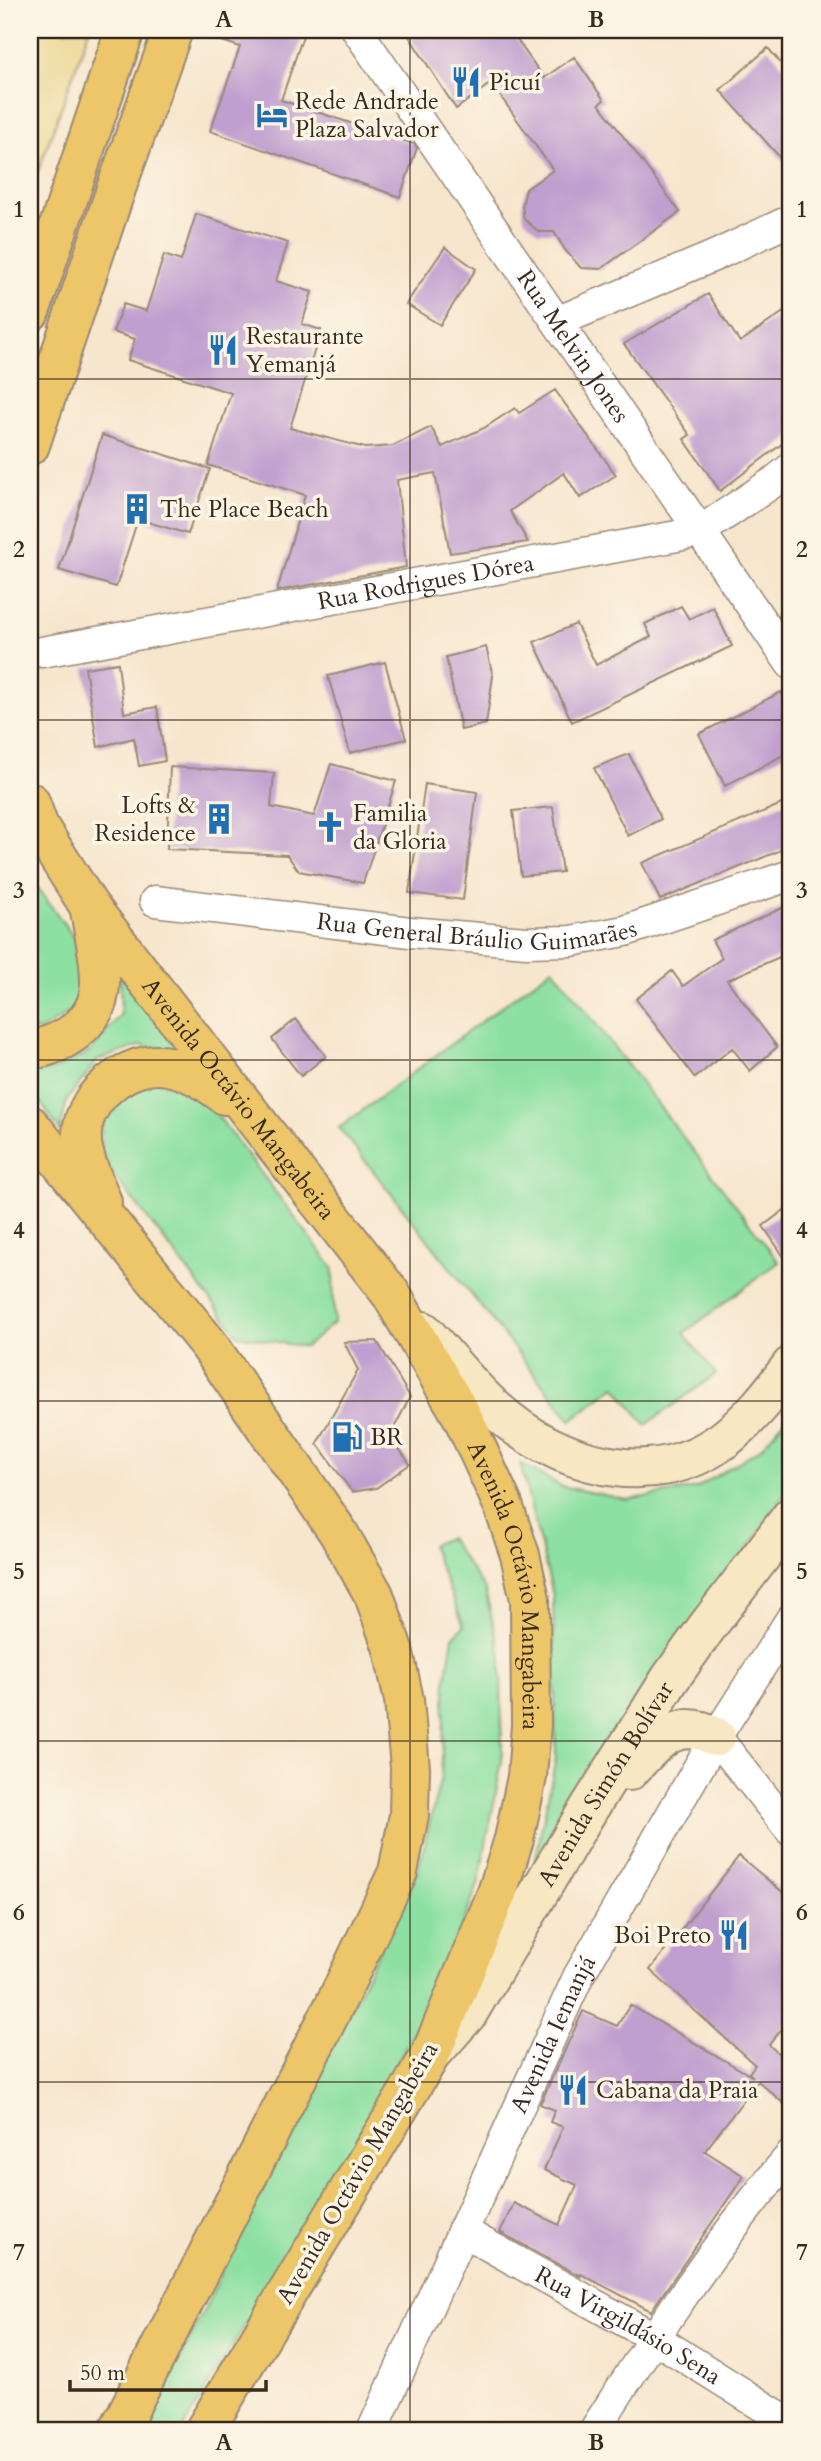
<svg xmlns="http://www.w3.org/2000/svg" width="821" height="2461" font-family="Cardo,serif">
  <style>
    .green { fill: #8de0a2; stroke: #648560; stroke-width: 2 }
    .sand { fill: #eeda9e; stroke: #94825e; stroke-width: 2 }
    .building { fill: #c09ecf }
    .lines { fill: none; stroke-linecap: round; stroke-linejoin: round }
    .street-casing { stroke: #998876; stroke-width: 33 }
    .secondary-casing { stroke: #998876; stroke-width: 42 }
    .primary-casing { stroke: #998876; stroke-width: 42 }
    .street { stroke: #fff; stroke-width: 30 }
    .secondary { stroke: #f7e8c3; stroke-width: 38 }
    .primary { stroke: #ecc669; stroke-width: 38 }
    .grid { fill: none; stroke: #3b2a1e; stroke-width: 2; stroke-opacity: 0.55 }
    .labels { text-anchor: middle; stroke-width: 7; stroke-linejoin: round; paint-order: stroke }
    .poi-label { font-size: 24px; fill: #3b2a1e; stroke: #fcf5e5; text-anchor: start }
    .street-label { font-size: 24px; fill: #3b2a1e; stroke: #fcf5e5 }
    .neatline { fill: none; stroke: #3b2a1e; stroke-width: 2.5 }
    .grid-label { font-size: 23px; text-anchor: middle; font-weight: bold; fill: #3b2a1e }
  </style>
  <rect width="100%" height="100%" fill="#fcf5e5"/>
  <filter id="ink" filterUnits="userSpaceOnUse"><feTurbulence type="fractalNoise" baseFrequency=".0143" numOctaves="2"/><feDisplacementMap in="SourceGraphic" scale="14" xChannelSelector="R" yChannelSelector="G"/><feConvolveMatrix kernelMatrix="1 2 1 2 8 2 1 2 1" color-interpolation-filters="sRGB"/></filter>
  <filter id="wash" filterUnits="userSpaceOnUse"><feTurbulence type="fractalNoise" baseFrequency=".00686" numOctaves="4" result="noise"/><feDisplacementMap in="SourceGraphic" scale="28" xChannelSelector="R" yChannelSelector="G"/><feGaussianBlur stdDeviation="1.57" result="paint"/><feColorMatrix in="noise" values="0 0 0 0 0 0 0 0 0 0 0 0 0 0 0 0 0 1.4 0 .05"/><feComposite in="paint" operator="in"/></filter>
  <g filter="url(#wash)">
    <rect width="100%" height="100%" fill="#f7e6ce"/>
    <path class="green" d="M30,877L80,946L85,976L73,1010L40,1031L30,1029Z
      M553,968L779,1262L684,1333L716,1374L646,1425L615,1386L571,1420L339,1128Z
      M120,973L179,1051L142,1045L98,1060L67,1100L60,1131L30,1087V1070L53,1071L91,1051L121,1014Z
      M157,1081L191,1090L214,1111L333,1268L334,1323L305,1347L238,1335L116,1178L102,1154L101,1136L105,1106L124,1087Z
      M791,1413V1485L534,1866L556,1758L553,1595L520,1463L561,1486L627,1500L697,1488L761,1448Z
      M449,1538L485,1590L501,1656L502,1761L478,1885L442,1978L347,2158L181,2431H145L418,1870L441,1777L446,1681L453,1637L464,1626L431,1545Z"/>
    <path class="sand" d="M30,30H89L30,194Z"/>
    <g id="blocks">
      <path class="building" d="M199,30H305L281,100L414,144L417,148L400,197L210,131L240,47L198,33Z
        M405,30H510L544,78L574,57L604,100L599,104L680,212L601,269L581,268L565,250L554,232H539L524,219L522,206L526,189L553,170L491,83L456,109Z
        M768,48L791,75V170L720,90Z
        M196,214L288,243L276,281L312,292L302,324L321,330L290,428L365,448L393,446L431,427L442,447L484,428L515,408L519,413L555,390L616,475L580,498L564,473L510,511L528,542L450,553L435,473L397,480L406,567L277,591L305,495L208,465L231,393L128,360L135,339L113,332L123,304L146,311L164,255L181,261Z
        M445,247L476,269L440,325L406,304Z
        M708,294L740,342L791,307V437L720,491L684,439L690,435L624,344Z
        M102,435L210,469L188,534L138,519L116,587L59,570Z
        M681,606L689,619L713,607L732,646L572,722L534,642L576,624L596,665L651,637L645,624Z
        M486,647L493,676L486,724L461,730L446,657Z
        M385,662L406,739L350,753L328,676Z
        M118,663L124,713L157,707L165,761L139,766L134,738L98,747L85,668Z
        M781,692L791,710V751L725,786L699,734Z
        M629,754L661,819L628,836L594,768Z
        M331,764L396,781L363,883L299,871L287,855L167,849L170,767L274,773L271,807L314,816Z
        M425,784L477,792L463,900L409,893Z
        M791,800V846L660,900L642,863Z
        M553,807L562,872L521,876L513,811Z
        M791,904V952L727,980L777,1047L750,1071L732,1048L695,1078L636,999L672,971L683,986L722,958L712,940Z
        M296,1019L326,1056L301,1076L272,1039Z
        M791,1205V1267L763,1226Z
        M377,1341L410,1397L390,1436L410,1464L376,1488L352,1492L317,1443L358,1370L344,1342Z
        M739,1856L791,1899V2017L769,2045L791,2065V2110L758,2081L705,2151L744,2176L651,2311L581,2274L580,2276L500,2232L514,2203L559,2225L577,2185L544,2170L563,2127L550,2122L555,2110L540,2104L583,2011L617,2026L630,2005L753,2077L749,2073L755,2065L650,1970Z"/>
    </g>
  </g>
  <g filter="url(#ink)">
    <use href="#blocks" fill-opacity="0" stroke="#998876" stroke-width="2"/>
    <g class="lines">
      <defs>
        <g id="street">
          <path id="s1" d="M357,30L791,664"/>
          <path d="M559,321L714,256L791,220"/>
          <path id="s2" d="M42,652L699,532L775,481L791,468"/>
          <path id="s3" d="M155,901L410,932L526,942L571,941L625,931L791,875"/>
          <path d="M716,1737L791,1831"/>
          <path id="s4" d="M462,2231L653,2337L791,2424"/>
          <path id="s5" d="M372,2431L578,1977L716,1737L791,1619"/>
          <path d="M594,2431C654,2336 717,2241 791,2155"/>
        </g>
        <g id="secondary">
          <path d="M423,1331C447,1357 469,1386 496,1410C556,1464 650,1493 722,1441C749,1421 771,1393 791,1366"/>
          <path d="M629,1771C656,1743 675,1715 716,1737"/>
          <path id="s6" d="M434,2051L468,2013L583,1818L670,1679L707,1627L791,1517"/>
        </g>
        <g id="primary">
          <path d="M30,312L125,30"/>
          <path d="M30,445L117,186L173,30"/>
          <path id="s7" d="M30,802L39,827L89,906L391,1294L463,1418L503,1505L520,1555L530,1599L531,1725L527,1777L514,1839L497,1893L430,2056L204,2431"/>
          <path d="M30,1050C65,1045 101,1021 100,981C100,957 94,934 90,911"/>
          <path d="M30,1125L209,1345L338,1532L374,1595L393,1649L404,1700L410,1768L409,1815L398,1872L338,1998L118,2431"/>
          <path d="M102,1202C95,1183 83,1161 82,1141C78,1099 128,1058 168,1066C190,1070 207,1082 225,1095"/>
        </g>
      </defs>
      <use href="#street" class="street-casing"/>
      <use href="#secondary" class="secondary-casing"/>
      <use href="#primary" class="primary-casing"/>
      <use href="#street" class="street"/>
      <use href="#secondary" class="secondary"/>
      <use href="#primary" class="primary"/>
    </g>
  </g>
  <path class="grid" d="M410,30V2431M30,379H791M30,720H791M30,1060H791M30,1401H791M30,1741H791M30,2082H791"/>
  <defs>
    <symbol id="restaurant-bare" viewBox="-9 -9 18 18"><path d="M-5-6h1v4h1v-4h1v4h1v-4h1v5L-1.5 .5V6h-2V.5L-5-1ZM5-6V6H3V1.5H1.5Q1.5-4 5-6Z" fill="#1f6fb2" stroke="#fcf5e5" stroke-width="2.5" paint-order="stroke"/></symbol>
    <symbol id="hotel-bare" viewBox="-9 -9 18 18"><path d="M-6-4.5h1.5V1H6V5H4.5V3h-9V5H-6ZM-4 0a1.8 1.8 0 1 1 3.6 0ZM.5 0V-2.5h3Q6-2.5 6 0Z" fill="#1f6fb2" stroke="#fcf5e5" stroke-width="2.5" paint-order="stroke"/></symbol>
    <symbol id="building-bare" viewBox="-9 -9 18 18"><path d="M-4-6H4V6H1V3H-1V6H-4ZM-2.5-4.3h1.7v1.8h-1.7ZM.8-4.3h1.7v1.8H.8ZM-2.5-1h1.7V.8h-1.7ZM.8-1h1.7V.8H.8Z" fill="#1f6fb2" stroke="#fcf5e5" stroke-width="2.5" paint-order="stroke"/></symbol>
    <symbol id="church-bare" viewBox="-9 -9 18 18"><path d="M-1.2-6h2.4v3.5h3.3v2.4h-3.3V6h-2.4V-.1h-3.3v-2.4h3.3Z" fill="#1f6fb2" stroke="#fcf5e5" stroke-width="2.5" paint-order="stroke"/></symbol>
    <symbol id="fuel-bare" viewBox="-9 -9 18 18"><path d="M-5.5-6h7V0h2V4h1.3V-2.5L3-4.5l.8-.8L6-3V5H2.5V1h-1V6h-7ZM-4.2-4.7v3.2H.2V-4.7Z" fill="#1f6fb2" stroke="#fcf5e5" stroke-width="2.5" paint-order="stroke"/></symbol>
  </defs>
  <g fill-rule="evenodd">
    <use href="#restaurant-bare" x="444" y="60" width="44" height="44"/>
    <use href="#hotel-bare" x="250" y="93" width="44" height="44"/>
    <use href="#restaurant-bare" x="201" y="328" width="44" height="44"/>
    <use href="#building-bare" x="115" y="487" width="44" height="44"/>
    <use href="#building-bare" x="197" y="797" width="44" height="44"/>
    <use href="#church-bare" x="308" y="805" width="44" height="44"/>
    <use href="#fuel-bare" x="325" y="1415" width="44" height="44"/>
    <use href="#restaurant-bare" x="712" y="1913" width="44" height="44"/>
    <use href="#restaurant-bare" x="551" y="2068" width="44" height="44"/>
  </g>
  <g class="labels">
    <g class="poi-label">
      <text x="489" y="90">Picuí</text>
      <text x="295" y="109">Rede Andrade<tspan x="295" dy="28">Plaza Salvador</tspan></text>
      <text x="246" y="344">Restaurante<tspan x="246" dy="28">Yemanjá</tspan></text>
      <text x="160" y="517">The Place Beach</text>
      <text x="196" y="813" text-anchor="end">Lofts &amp;<tspan x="196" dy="28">Residence</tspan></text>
      <text x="353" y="821">Familia<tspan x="353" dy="28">da Gloria</tspan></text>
      <text x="370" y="1445">BR</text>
      <text x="711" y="1943" text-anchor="end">Boi Preto</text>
      <text x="596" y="2098">Cabana da Praia</text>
    </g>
    <g class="street-label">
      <text dy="8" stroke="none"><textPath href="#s1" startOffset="383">Rua Melvin Jones</textPath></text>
      <text dy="8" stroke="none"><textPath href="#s2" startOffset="390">Rua Rodrigues Dórea</textPath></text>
      <text dy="8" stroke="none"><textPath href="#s3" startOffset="324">Rua General Bráulio Guimarães</textPath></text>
      <text dy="8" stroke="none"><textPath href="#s7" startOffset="364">Avenida Octávio Mangabeira</textPath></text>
      <text dy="8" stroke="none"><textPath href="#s7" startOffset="931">Avenida Octávio Mangabeira</textPath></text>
      <text dy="8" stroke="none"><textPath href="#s6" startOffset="318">Avenida Simón Bolívar</textPath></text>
      <text dy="8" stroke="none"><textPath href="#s5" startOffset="436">Avenida Iemanjá</textPath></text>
      <text transform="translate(357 2173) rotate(-60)" y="8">Avenida Octávio Mangabeira</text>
      <text dy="8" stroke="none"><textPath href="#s4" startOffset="191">Rua Virgildásio Sena</textPath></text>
    </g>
  </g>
  <rect width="821" height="2461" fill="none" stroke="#fcf5e5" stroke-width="77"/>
  <path d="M70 2380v10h196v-10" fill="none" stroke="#3b2a1e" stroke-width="3.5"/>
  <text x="80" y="2380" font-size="21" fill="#3b2a1e" stroke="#fcf5e5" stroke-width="5" paint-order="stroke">50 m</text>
  <rect x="38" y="38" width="744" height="2384" class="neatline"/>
  <g class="grid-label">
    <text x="224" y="27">A</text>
    <text x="596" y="27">B</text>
    <text x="19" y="217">1</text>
    <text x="802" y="217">1</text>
    <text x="19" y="557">2</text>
    <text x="802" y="557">2</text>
    <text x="19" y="898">3</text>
    <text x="802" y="898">3</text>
    <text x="19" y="1238">4</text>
    <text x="802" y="1238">4</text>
    <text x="19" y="1579">5</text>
    <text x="802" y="1579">5</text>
    <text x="19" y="1920">6</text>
    <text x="802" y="1920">6</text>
    <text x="19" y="2260">7</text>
    <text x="802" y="2260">7</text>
    <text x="224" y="2450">A</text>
    <text x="596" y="2450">B</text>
  </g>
</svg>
